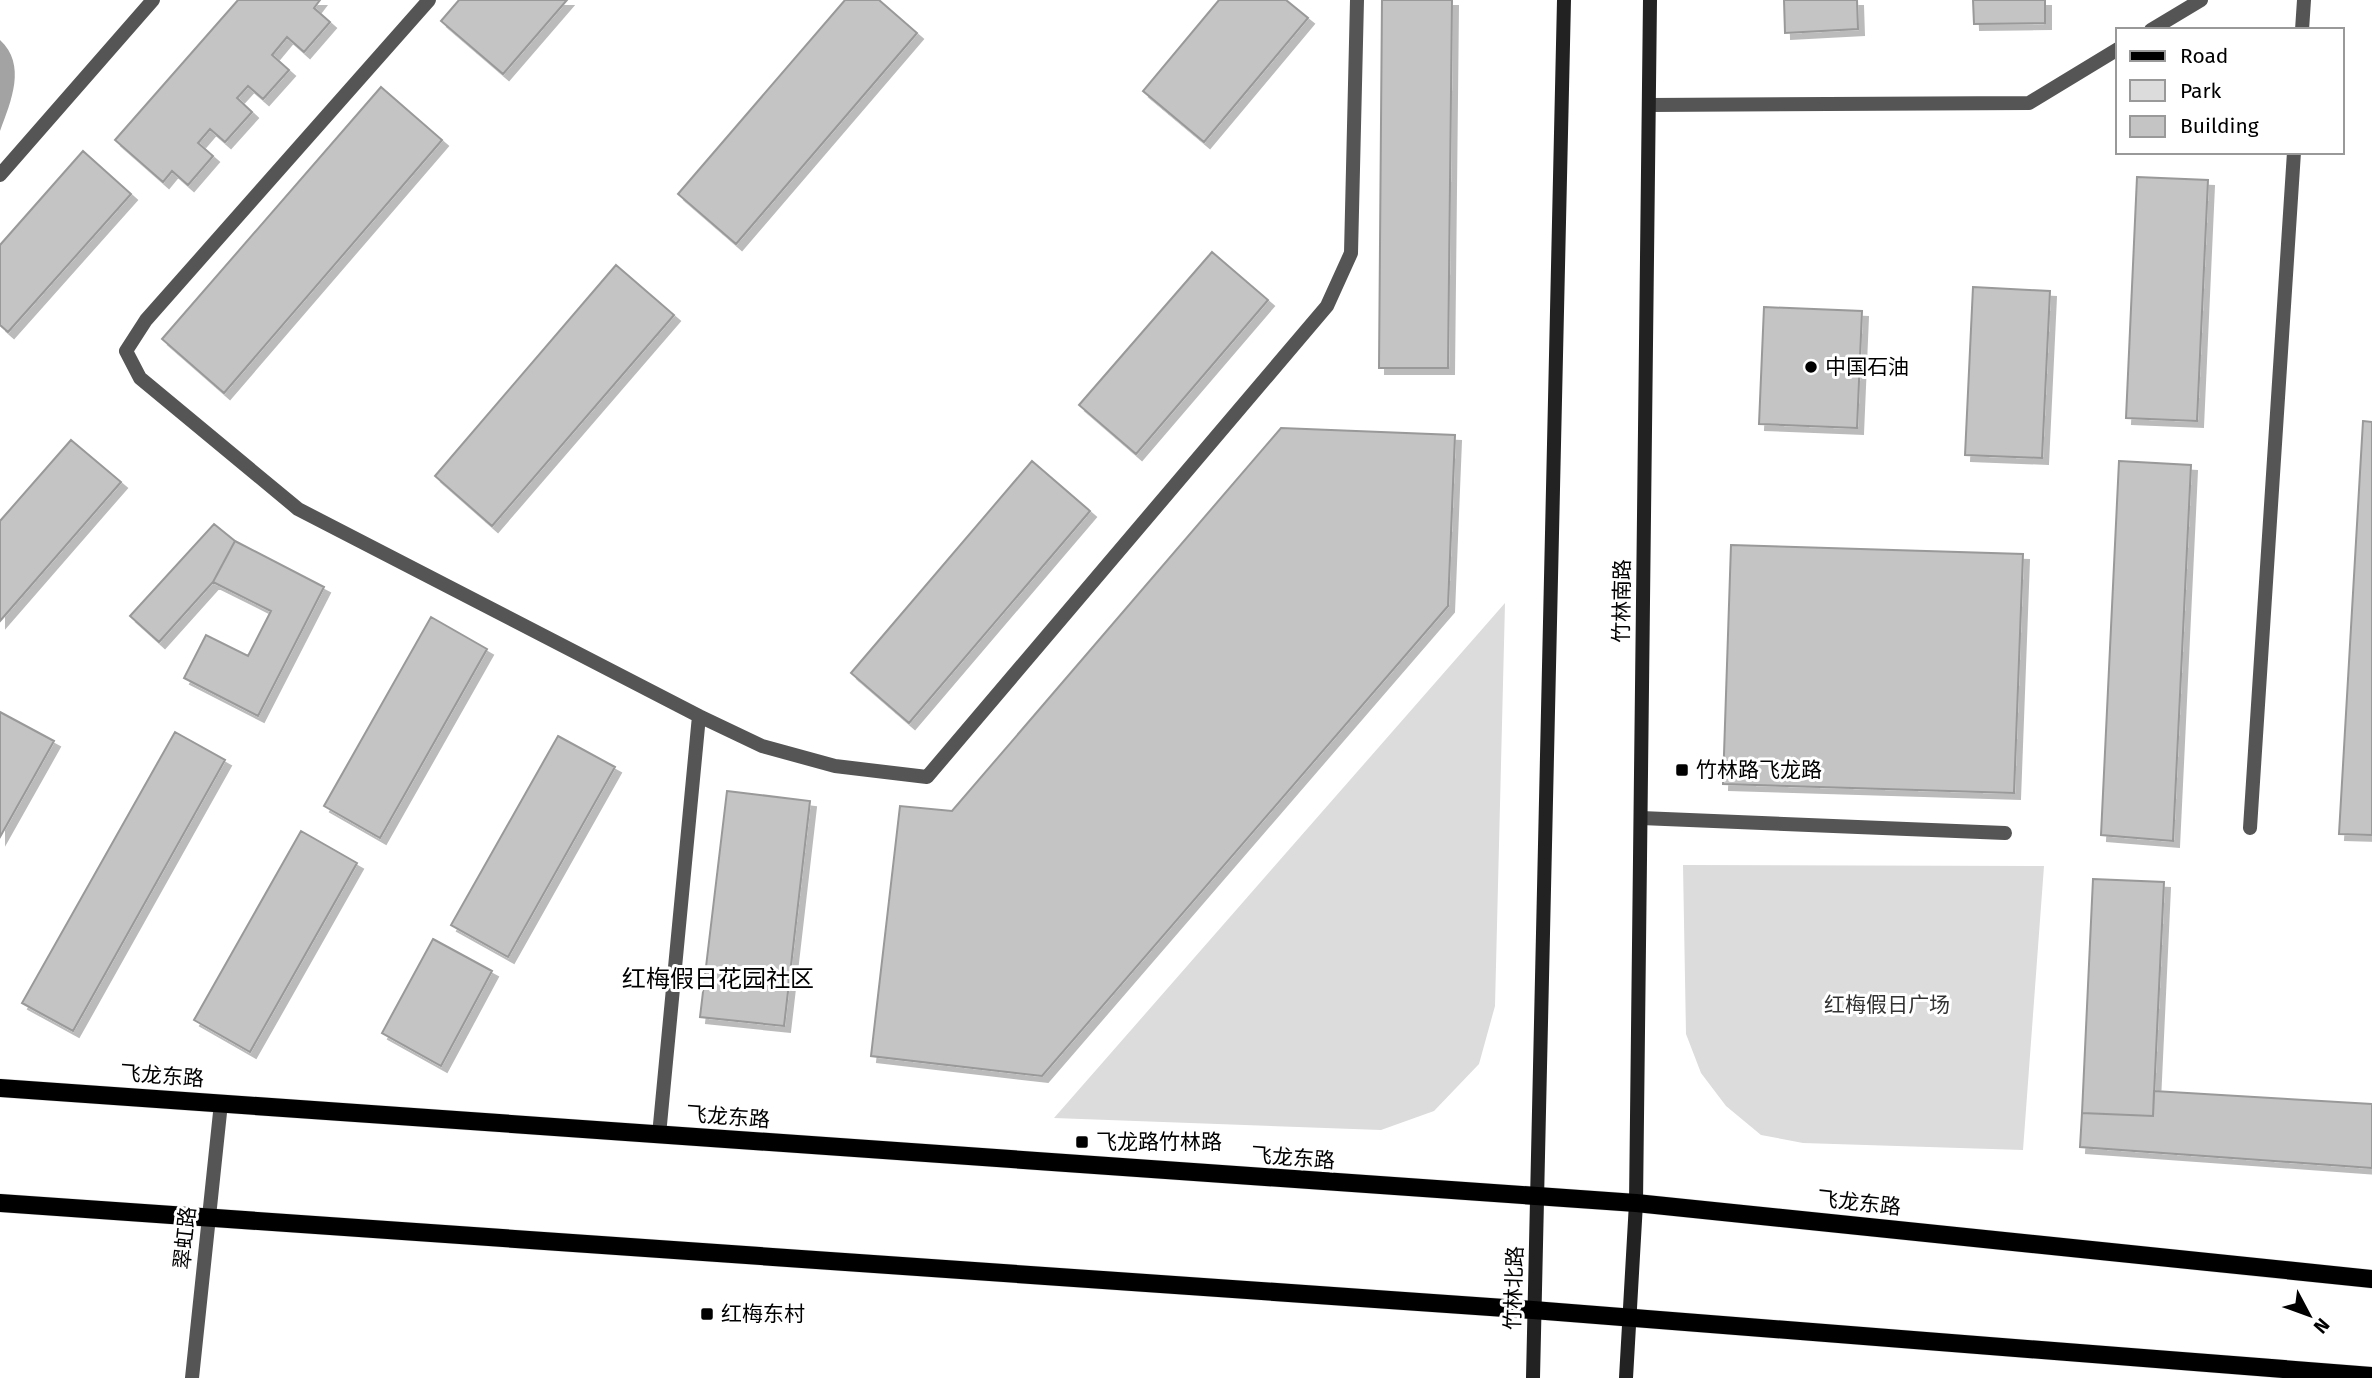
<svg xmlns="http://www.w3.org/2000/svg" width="2372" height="1378" font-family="'Fira Sans','Noto Sans SC',sans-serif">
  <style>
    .green { fill: #dcdcdc }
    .water { fill: #a3a3a3 }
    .building { fill: #c4c4c4; stroke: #999; stroke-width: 2; filter: url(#shadow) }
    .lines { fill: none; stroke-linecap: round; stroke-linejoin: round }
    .primary-casing { stroke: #dbdbdb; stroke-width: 19 }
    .lane { stroke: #555; stroke-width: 14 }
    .street { stroke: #555; stroke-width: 14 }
    .secondary { stroke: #222; stroke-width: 14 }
    .primary { stroke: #000; stroke-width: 18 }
    .poi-dot { fill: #000; stroke: #fff; stroke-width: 2.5 }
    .labels { text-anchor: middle; stroke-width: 6; stroke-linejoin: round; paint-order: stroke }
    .poi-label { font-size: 21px; fill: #000; stroke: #fff; text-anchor: start }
    .street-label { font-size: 21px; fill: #000; stroke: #fff }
    .park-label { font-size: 21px; fill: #333; stroke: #fff }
    .quarter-label { font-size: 24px; fill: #000; stroke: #fff }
  </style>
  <defs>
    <filter id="shadow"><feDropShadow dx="6" dy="6" stdDeviation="0" flood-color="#0004"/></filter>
  </defs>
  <rect width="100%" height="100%" fill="#fff"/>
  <path class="green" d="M1505,603L1495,1006L1479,1064L1434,1111L1381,1130L1054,1118Z
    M1683,865L2044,866L2023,1150L1803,1143L1761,1135L1726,1106L1701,1073L1686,1034Z"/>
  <path class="water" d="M0,40C27,65 11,101 0,131Z"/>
  <path class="building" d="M238,0H320L314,8L330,22L304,52L287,37L272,55L289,70L263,99L248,86L237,98L252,112L225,142L210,129L198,143L213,156L188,185L172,171L163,182L115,140Z
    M459,0H567L503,74L441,21Z
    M845,0H879L917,33L736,244L678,194Z
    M1219,0H1286L1308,18L1204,142L1143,91Z
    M1382,0H1452L1448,368H1379Z
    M1784,0H1857L1858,29L1785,33Z
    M1973,0H2045V23L1974,24Z
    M381,87L442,140L224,393L162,339Z
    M83,151L131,194L8,332L0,325V245Z
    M2137,177L2208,180L2197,421L2126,418Z
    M1212,252L1268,300L1136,454L1079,405Z
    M616,265L674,315L492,526L435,476Z
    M1973,287L2050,291L2042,458L1965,455Z
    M1764,307L1862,311L1857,428L1759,424Z
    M2363,421L2372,422V835L2339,834Z
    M1281,428L1455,435L1448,606L1042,1076L871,1056L900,806L952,811Z
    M71,440L121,482L0,621V521Z
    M1032,461L1090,511L909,723L851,673Z
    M2119,461L2191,465L2173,841L2101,835Z
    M214,524L235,541L213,582L159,642L130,616Z
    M235,541L324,587L258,716L184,678L206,635L248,656L271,611L213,582Z
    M1731,545L2023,554L2014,793L1723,784Z
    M431,617L487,649L380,838L324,806Z
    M0,712L54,741L0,837Z
    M175,732L225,760L73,1031L22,1003Z
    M558,736L615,767L508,957L451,925Z
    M727,791L810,801L784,1026L700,1017Z
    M301,831L357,863L250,1052L194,1020Z
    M2093,879L2164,882L2153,1116L2082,1113Z
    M433,939L492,971L441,1066L382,1033Z
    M2154,1091L2372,1104V1168L2080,1147L2082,1113L2153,1116Z"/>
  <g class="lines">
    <defs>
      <path id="primary" d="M0,1088L1636,1203L2372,1279
        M0,1203L1533,1310L2372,1376"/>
    </defs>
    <use href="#primary" class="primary-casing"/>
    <path class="lane" d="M429,0L146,320L126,351L140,378L298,509L699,716L762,746L835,766L927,777L1327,306L1351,253L1357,0
      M2151,30L2201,0
      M2302,30L2304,0
      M1649,105L2029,103L2118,49
      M0,175L153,0
      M1641,818L2005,833
      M2250,828L2294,152
      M659,1135L699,716"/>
    <path class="street" d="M192,1378L221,1103"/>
    <path class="secondary" d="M1533,1378L1564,0
      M1626,1378L1636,1203L1650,0"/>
    <use href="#primary" class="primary"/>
  </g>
  <g class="poi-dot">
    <circle cx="1811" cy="367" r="7"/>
    <rect x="1675" y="763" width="14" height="14" rx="3.5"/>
    <rect x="1075" y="1135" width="14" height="14" rx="3.5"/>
    <rect x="700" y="1307" width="14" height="14" rx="3.5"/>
  </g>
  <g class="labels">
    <g class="poi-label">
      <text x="1825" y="374">中国石油</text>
      <text x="1696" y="777">竹林路飞龙路</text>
      <text x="1096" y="1149">飞龙路竹林路</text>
      <text x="721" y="1321">红梅东村</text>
    </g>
    <g class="street-label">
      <text transform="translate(1622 601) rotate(-89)" y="7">竹林南路</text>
      <text transform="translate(162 1076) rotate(4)" y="7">飞龙东路</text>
      <text transform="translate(728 1117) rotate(4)" y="7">飞龙东路</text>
      <text transform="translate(1293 1158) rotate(4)" y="7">飞龙东路</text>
      <text transform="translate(1859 1203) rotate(6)" y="7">飞龙东路</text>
      <text transform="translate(185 1238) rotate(-84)" y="7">翠虹路</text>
      <text transform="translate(1514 1288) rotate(-88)" y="7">竹林北路</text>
    </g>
    <g class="park-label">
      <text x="1887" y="1012">红梅假日广场</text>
    </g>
    <g class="quarter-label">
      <text x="718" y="987">红梅假日花园社区</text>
    </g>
  </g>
  <rect x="2116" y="28" width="228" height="126" fill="#ffffff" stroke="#999999" stroke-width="2"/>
  <rect x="2130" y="51" width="35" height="10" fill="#000000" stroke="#999999" stroke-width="2"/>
  <text x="2180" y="63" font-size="21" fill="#000000">Road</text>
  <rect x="2130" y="80" width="35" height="21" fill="#dcdcdc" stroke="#999999" stroke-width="2"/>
  <text x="2180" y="98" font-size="21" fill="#000000">Park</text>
  <rect x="2130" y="116" width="35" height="21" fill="#c4c4c4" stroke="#999999" stroke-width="2"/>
  <text x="2180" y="133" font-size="21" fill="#000000">Building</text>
  <g transform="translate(2309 1315) rotate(131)" stroke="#ffffff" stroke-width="5" paint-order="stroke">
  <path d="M0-5L12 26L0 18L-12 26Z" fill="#000000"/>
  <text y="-10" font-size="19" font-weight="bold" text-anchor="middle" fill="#000000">N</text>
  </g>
</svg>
